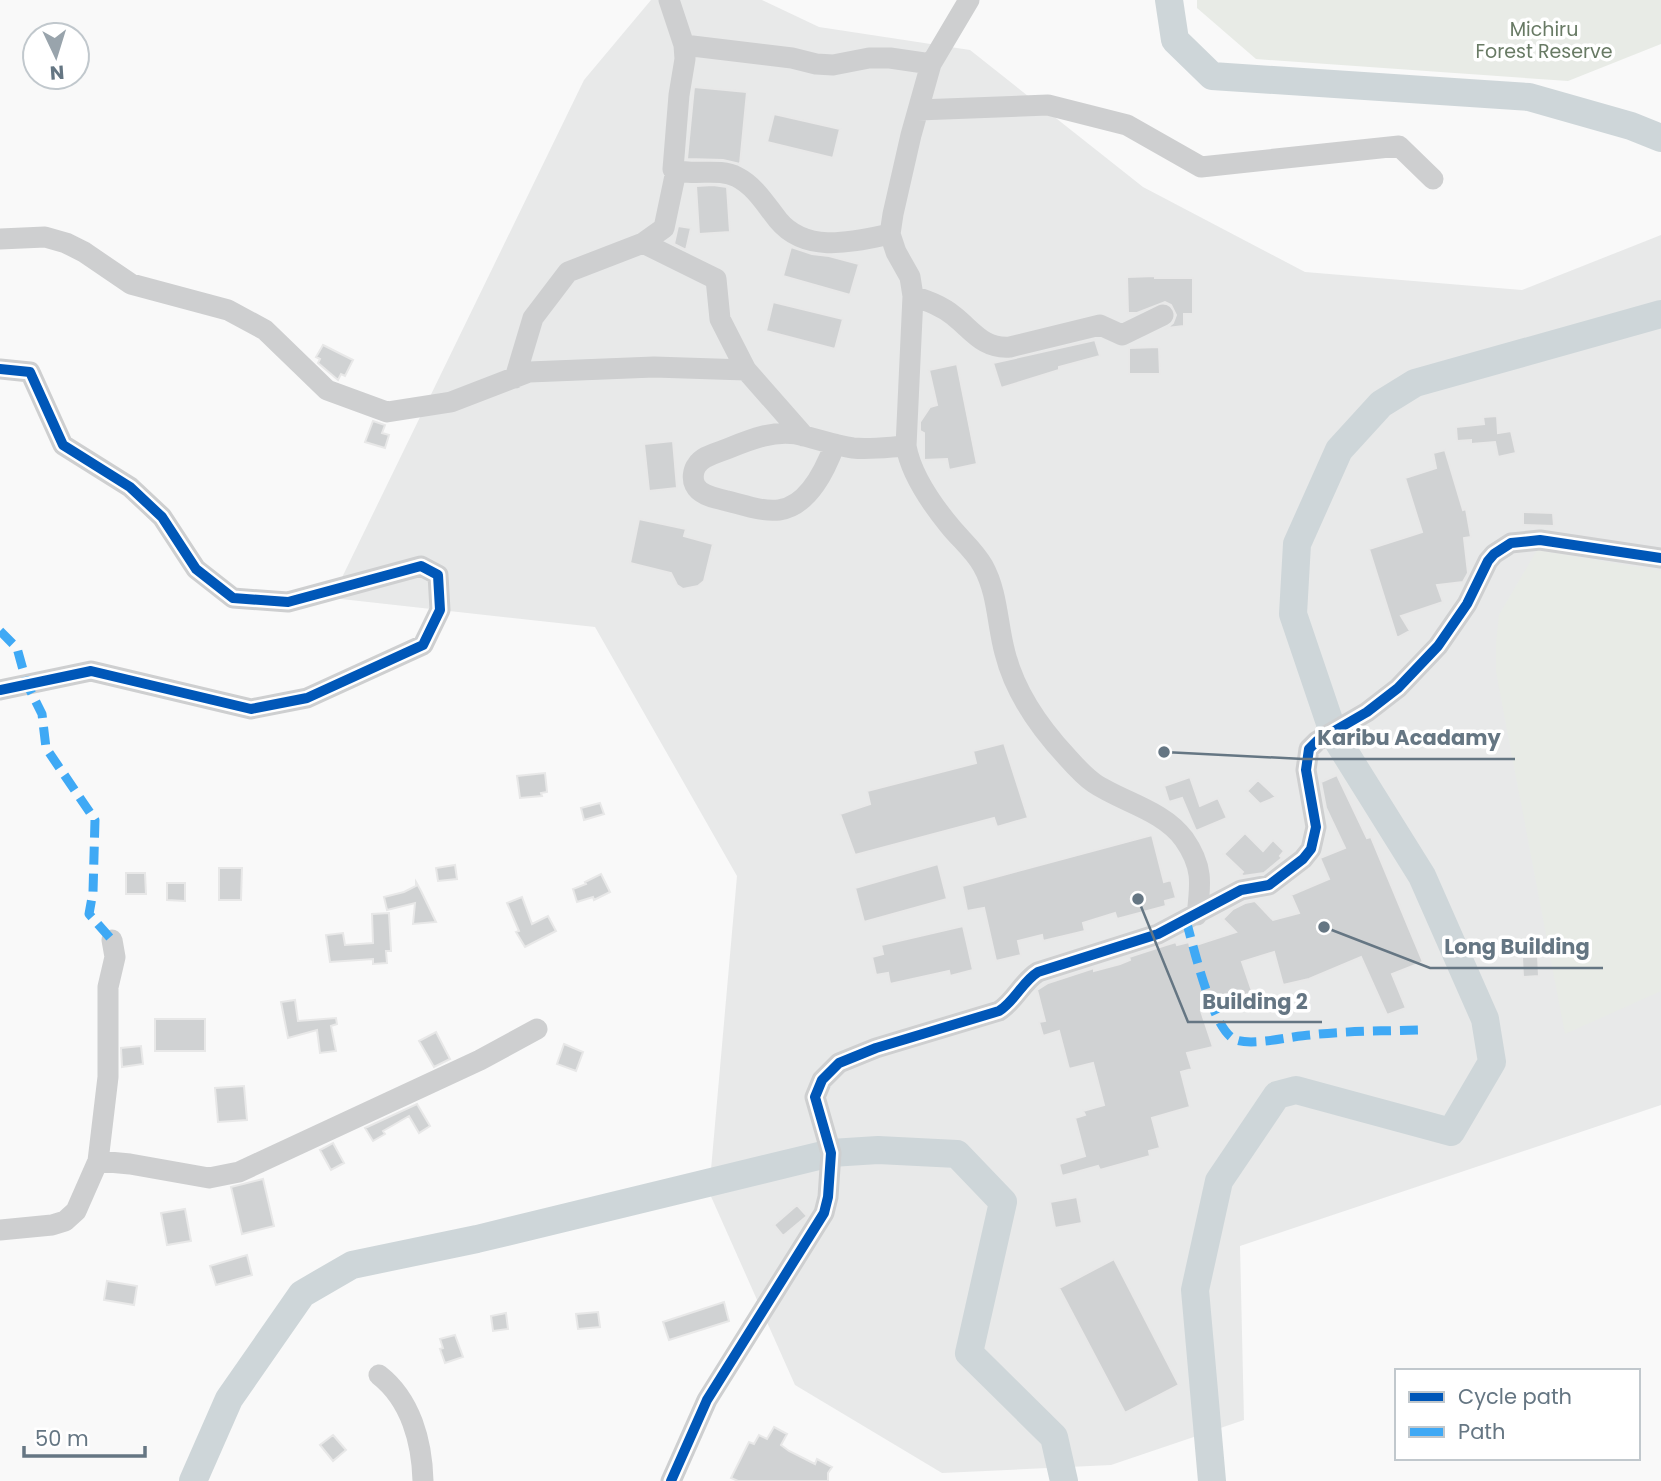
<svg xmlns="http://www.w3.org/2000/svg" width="1661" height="1481" font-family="Poppins,sans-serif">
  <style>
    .built { fill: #e8e9e9 }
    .green { fill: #e8ebe6 }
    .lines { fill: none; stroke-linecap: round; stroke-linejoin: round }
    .river { stroke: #ced6d9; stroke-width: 28 }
    .building { fill: #d0d2d3; stroke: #e8e8e8; stroke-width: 2 }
    .minor { stroke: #cecfd0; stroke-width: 21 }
    .quiet { stroke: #3fa9f5; stroke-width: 9; stroke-dasharray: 18 9; stroke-linecap: butt }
    .cycleway-casing { stroke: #fff; stroke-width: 15 }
    .cycleway { stroke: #0057b8; stroke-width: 10 }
    .labels { text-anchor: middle; stroke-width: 7; stroke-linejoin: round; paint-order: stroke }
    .park-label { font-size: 19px; fill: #687a64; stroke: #fff }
    .leader { fill: none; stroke: #657683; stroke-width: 2.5 }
    .callout-dot { fill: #657683; stroke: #fff; stroke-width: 2.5 }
    .callout-label { font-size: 21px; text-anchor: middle; font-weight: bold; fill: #657683; stroke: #fff; stroke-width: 7; stroke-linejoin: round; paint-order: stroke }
  </style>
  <rect width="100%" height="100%" fill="#f9f9f9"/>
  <path class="built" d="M651,0H762L819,27L970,50L1143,187L1305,272L1522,290L1661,235V1105L1240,1246L1244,1420L1111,1465L942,1473L795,1385L709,1192L737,876L595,627L332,598L584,80Z"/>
  <path class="green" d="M1197,0H1661V44L1568,81L1256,59L1197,8Z
    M1537,550L1661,571V991L1565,1034L1496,672V643L1499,615Z"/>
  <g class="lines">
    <path class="river" d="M1169,0L1175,40L1212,76L1529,97L1631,126L1661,138
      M193,1481L229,1399L302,1294L352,1265L477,1239L831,1153L878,1150L957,1154L1003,1202L969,1353L1054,1437L1064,1481
      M1212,1481L1195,1290L1219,1181L1277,1095L1296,1090L1451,1132L1492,1062L1485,1019L1422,876L1334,735L1293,614L1297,544L1339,450L1381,404L1415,383L1661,314"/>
  </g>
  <path class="building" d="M694,87L747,92L740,164L723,160L687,159Z
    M774,114L840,129L833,158L767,142Z
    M713,185L727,187L730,232L699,234L696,186Z
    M678,226L691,228L686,250L674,244Z
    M791,247L812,254L829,256L859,264L850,295L783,276Z
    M1155,276V278H1193V314H1184V326L1167,328L1173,323L1176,315L1171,305L1165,302L1137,313H1128L1127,277Z
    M773,302L843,319L835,349L766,331Z
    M1095,340L1100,356L1059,367V370L1001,388L993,363Z
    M323,345L353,360L345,376L341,374L338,380L318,363L320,359L316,357Z
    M1159,347L1160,374H1129V348Z
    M957,364L977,464L949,470L947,459L924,460V433L920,431V422L930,407L937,405L929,370Z
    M1497,416L1498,433L1511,431L1516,453L1498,457L1495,442L1471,444V440L1457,441L1456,427L1484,424L1483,417Z
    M373,421L385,425L382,433L389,435L385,448L365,442Z
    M673,441L677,488L649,491L644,444Z
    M1445,450L1463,510L1466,509L1471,537L1464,538L1468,573L1463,582L1437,585L1443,602L1401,616L1410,631L1397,638L1369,549L1422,532L1405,478L1436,468L1433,453Z
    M1523,512L1553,513L1554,526L1523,525Z
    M639,519L686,529L684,536L713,544L704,581L698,586L683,589L677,585L671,573L630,563Z
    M1004,743L1028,818L997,827L994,818L855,855L840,814L870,804L867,791L976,763L973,751Z
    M545,773L547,792L541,793L542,796L520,798L517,776Z
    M1337,775L1367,838L1371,837L1423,962L1392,974L1406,1008L1387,1015L1361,957L1309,979L1283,985L1274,952L1242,962L1253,994L1201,1011L1213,1047L1187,1053L1192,1069L1181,1072L1190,1107L1152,1118L1160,1148L1149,1151L1150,1156L1100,1170L1098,1166L1062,1176L1059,1164L1085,1156L1075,1118L1085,1115L1083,1111L1104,1105L1093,1063L1069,1069L1059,1031L1043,1036L1039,1022L1045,1021L1037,990L1048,983L1094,968V971L1120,964L1130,960L1129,957L1166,945L1176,942L1177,945L1189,942L1190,947L1236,932L1223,919L1233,909L1245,903L1255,901L1273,920L1299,913L1291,895L1329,879L1320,858L1345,848L1326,808L1321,782Z
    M1190,777L1200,806L1218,798L1227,818L1196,831L1182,798L1169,802L1164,786Z
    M1258,780L1276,797L1260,804L1247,791Z
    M600,803L604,814L584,820L581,808Z
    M1245,833L1263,851L1273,840L1284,851L1280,856L1282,858L1264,873L1243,876L1241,874L1243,872L1224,854Z
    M1152,835L1164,882L1171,880L1176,898L1165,901L1166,906L1117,919L1115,913L1083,923L1085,931L1043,941L1042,935L1018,941L1021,955L996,961L984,908L967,911L962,886Z
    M938,864L947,899L864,922L855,888Z
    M455,865L457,879L438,881L436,868Z
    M219,868H242L241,900H219Z
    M126,873H145L146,894H126Z
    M601,874L610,892L594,900L593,897L577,902L573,889L586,884L585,882Z
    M416,882L421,891L436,922L413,924L415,903L387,910L384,897L404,892L416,886Z
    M167,883H185V901L167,900Z
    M522,897L532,924L548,916L556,931L525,947L516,932L519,931L507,903Z
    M389,913L391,951H386L387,963L373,964V959L330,962L326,935L343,933L345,945L373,943L372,914Z
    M963,926L973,970L950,976L949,971L890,984L888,973L876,975L872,957L883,954L881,945Z
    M1538,956L1539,976L1523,977L1522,957Z
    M295,1000L298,1021L336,1018L337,1024L331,1026L336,1051L320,1053L317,1030L288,1038L281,1002Z
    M155,1019H205V1051H155Z
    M436,1032L450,1059L434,1067L419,1041Z
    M564,1044L583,1052L576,1071L557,1064Z
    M141,1046L143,1064L122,1067L121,1048Z
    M244,1086L247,1120L218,1122L215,1088Z
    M417,1104L430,1126L419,1133L409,1116L383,1131L385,1134L373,1141L365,1128Z
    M333,1143L344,1163L331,1170L320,1150Z
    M263,1179L274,1226L242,1234L231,1187Z
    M1077,1197L1082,1223L1055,1228L1050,1202Z
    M797,1205L807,1216L783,1236L774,1225Z
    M185,1209L191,1241L167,1245L161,1213Z
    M247,1255L252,1275L216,1285L210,1266Z
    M1114,1259L1179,1385L1125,1413L1059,1288Z
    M107,1281L137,1286L134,1305L104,1300Z
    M724,1302L729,1321L669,1340L663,1322Z
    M598,1312L600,1327L578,1329L576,1314Z
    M506,1313L508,1329L493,1331L491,1316Z
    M455,1335L463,1357L445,1363L440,1349L443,1348L440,1339Z
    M774,1427L787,1434L781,1445L789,1451L815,1464L817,1459L832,1467L828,1473V1481H738L731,1478L749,1442L754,1444L759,1435L767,1439Z
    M333,1435L346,1450L333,1461L320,1445Z"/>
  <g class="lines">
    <path class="minor" d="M669,0L684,45L792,58L816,64L833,65L869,58H890L931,64
      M969,0L931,64L911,135L893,214L890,234L896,252L910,277L913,296L906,446C911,474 931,503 949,525C960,539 974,550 983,566C998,593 997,624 1005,653C1015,693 1039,727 1067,757C1075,766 1084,776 1094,783C1122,802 1163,810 1184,839C1203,866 1201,883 1197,915
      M684,45L685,59L679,95L673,169C693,177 718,167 737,177C755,186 766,205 778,220C806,254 852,242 890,234
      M918,110L1048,105L1127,125L1201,167L1399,146L1433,179
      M0,239L45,237L66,243L84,252L131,284L228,310L265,330L327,390L387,412L451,402L529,372L654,367L746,370L804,436
      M643,243L664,228L676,171
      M913,296C928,301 942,306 954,316C973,331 983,349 1010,347L1100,325L1122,335L1163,315
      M0,369L30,372L63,445L130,487L162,517L196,569L233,598L288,602L421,566L438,575L440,610L423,645L307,698L251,709L91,671L0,690
      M515,378L533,318L568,272L643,243L716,279L720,319L746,370
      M835,444C826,468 809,506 779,510C762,512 744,505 727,501C717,498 700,496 695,485C692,479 693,470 697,465C703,456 714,454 724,450C747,441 771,430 796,434C815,438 833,445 853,448C870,450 889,447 906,446
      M98,1161L130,1164L209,1178L239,1172L480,1060L537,1029
      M0,1230L52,1225L65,1221L76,1211L98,1161L108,1077V987L115,957L112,940
      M379,1375C411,1400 422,1442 423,1481
      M671,1481L707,1400L824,1213L828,1197L831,1153L815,1097L822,1080L839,1063L876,1048L999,1011C1015,1001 1022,982 1038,972L1158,934L1241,890L1269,885L1303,859L1311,849L1316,827L1306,770L1309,749L1317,741L1367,712L1398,688L1438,646L1467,604L1488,561L1494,554L1511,543L1540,540L1661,558"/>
    <path class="quiet" d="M0,631L17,648L27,684L42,714L46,748L95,820L93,892L89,914L112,940
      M1186,920C1193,945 1212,1028 1234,1039C1250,1047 1291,1036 1310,1035C1345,1031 1382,1031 1418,1030"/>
    <defs>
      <path id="cycleway" d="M0,369L30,372L63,445L130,487L162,517L196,569L233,598L288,602L421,566L438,575L440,610L423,645L307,698L251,709L91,671L0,690
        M671,1481L707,1400L824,1213L828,1197L831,1153L815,1097L822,1080L839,1063L876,1048L999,1011C1015,1001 1022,982 1038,972L1158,934L1241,890L1269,885L1303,859L1311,849L1316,827L1306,770L1309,749L1317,741L1367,712L1398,688L1438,646L1467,604L1488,561L1494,554L1511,543L1540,540L1661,558"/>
    </defs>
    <use href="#cycleway" class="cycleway-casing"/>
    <use href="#cycleway" class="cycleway"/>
  </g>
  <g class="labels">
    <g class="park-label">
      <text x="1544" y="36">Michiru<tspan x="1544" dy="22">Forest Reserve</tspan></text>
    </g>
  </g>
  <path class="leader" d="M1164 752L1303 759H1515M1324 927L1430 968H1603M1138 899L1188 1022H1322"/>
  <g class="callout-dot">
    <circle cx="1164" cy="752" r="7"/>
    <circle cx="1324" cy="927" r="7"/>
    <circle cx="1138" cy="899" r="7"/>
  </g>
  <g class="callout-label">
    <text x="1409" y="745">Karibu Acadamy</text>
    <text x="1517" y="954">Long Building</text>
    <text x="1255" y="1009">Building 2</text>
  </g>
  <rect x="1395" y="1369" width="245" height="91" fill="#ffffff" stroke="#c1c8cd" stroke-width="2"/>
  <rect x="1409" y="1392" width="35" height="10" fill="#0057b8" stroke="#c1c8cd" stroke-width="2"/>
  <text x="1458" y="1404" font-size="21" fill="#657683">Cycle path</text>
  <rect x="1409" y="1427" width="35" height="10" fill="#3fa9f5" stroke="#c1c8cd" stroke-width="2"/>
  <text x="1458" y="1439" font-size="21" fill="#657683">Path</text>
  <g transform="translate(56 56) rotate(176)"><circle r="33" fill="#ffffff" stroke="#c1c8cd" stroke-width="2"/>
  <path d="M0-5L12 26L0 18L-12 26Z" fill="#99a4ac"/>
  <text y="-10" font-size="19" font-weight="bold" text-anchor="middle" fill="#657683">N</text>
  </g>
  <path d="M24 1446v10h121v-10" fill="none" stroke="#657683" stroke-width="3.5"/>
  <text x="35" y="1446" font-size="21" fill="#657683" stroke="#ffffff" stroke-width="5" paint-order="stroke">50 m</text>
</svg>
